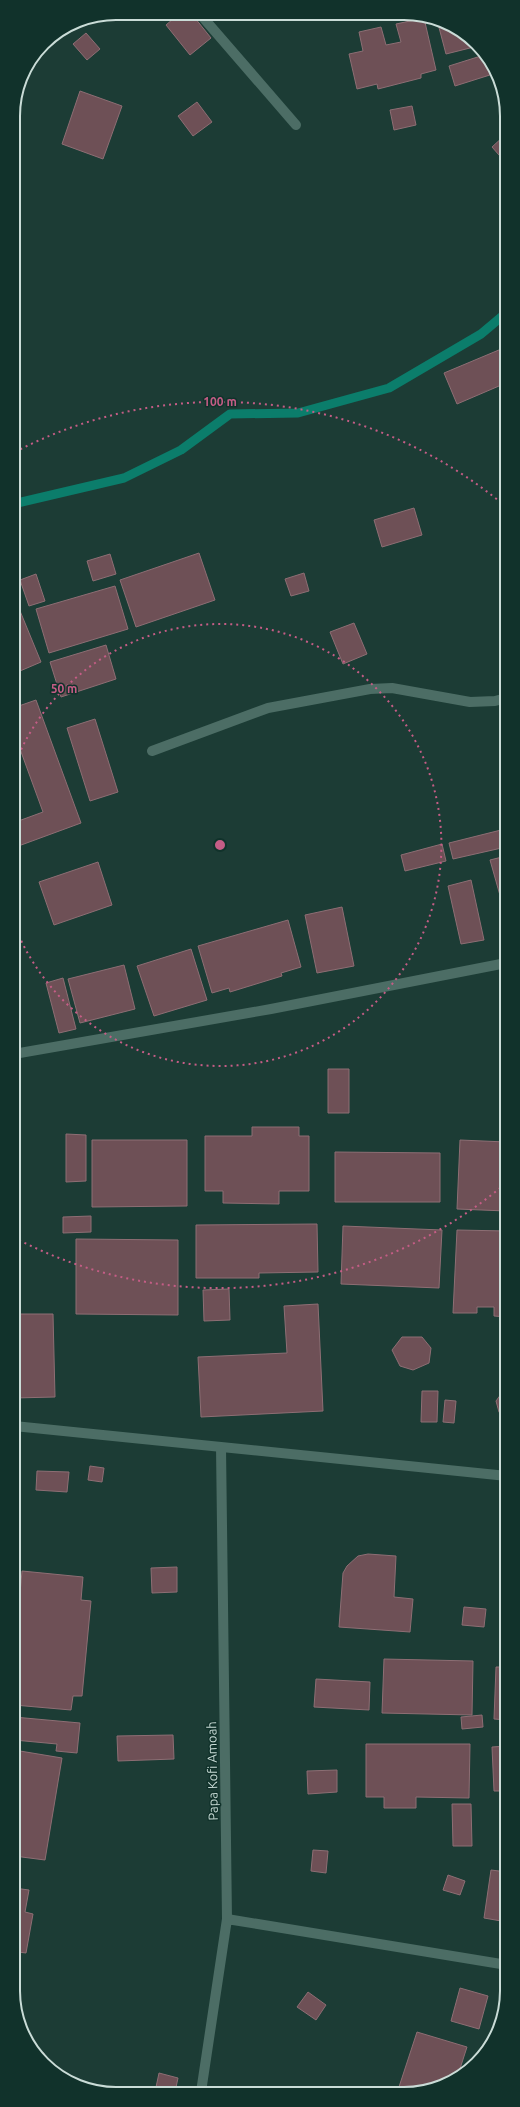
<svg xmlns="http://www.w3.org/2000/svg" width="520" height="2107" font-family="Ubuntu,sans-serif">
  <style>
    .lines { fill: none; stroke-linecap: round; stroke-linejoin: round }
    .stream { stroke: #0b7d6b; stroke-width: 9 }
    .building { fill: #6e5056; stroke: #8d6e74 }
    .lane { stroke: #4c6d65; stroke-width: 10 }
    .street { stroke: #4c6d65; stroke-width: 10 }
    .ring { fill: none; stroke: #c55d86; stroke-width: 2; stroke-dasharray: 2 4 }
    .labels { text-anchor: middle; stroke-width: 3; stroke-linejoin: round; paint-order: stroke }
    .street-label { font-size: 13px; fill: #cadcd7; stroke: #11322b }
    .rim { fill: none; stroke: #cadcd7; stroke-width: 2 }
    .centre { fill: #c55d86; stroke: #11322b; stroke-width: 2 }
    .ring-label { font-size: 12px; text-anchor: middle; font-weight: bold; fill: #c55d86; stroke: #11322b; stroke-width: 3; stroke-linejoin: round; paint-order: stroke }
  </style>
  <rect width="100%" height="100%" fill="#1c3c35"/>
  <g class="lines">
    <path class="stream" d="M13,504L124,478L181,450L230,414L298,413L389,388L481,334L506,313"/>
  </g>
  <path class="building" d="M180,13H191L211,38L190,55L166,25Z
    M424,18L436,70L421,74V78L378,89L377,84L357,89L349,54L363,51L359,32L381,27L386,45L401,42L396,24Z
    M437,20L456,27L478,46L446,54Z
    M86,33L100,49L87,60L73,44Z
    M484,55L493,74L455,86L449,66Z
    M80,91L122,106L103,159L62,144Z
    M197,102L212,122L193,136L178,116Z
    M412,106L416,125L394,130L390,110Z
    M504,136L506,138V163L492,147Z
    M506,347V383L457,404L444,373Z
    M414,508L422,535L382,547L374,520Z
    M199,553L215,600L136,627L120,580Z
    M110,554L116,574L93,581L87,561Z
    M304,573L309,591L291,596L285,579Z
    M36,574L45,601L29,606L20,580Z
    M115,586L128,629L49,653L36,609Z
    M506,595V651L500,596Z
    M18,606L41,662L13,674V608Z
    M354,623L367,654L343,664L330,632Z
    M106,645L116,679L61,697L50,662Z
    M36,700L81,823L13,848V823L43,812L20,749L13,752V708Z
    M95,719L118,792L90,801L67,728Z
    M505,829L506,847L453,859L449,843Z
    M442,844L446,861L405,871L401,855Z
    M506,856V905L503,906L490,860Z
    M98,862L112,905L54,925L39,882Z
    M471,880L484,940L461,944L448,886Z
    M342,907L354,966L317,973L305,915Z
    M288,920L301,967L281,973L282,976L230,992L229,988L212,993L198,946Z
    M506,925V945L502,926Z
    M191,949L207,1000L154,1016L137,966Z
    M124,965L135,1009L80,1023L68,979Z
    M63,978L76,1029L59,1033L46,983Z
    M328,1069H349V1113H328Z
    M252,1127H299V1136H309V1191H279V1204L223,1203V1191H205V1136H252Z
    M66,1134L86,1135V1181L66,1182Z
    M92,1140H187V1206L92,1207Z
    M460,1140L506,1142V1211L457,1209Z
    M335,1152L440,1153V1202H335Z
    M91,1216V1232L63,1233V1217Z
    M317,1224L318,1272L259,1273V1278H196V1225Z
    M343,1226L442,1230L439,1288L341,1284Z
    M457,1230L507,1231V1317L494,1316V1307H477V1313H453Z
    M76,1239L178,1240V1315L76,1314Z
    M229,1289L230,1320L204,1321L203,1290Z
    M318,1304L323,1411L201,1417L198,1357L287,1353L284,1306Z
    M14,1314H53L55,1397L14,1398Z
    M402,1337H422L431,1348L429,1363L413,1370L400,1366L392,1350Z
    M504,1390H507L506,1421L499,1412L496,1401Z
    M422,1391H438L437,1422H421Z
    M445,1400L456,1401L454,1423L443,1422Z
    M90,1466L104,1468L102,1482L88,1480Z
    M37,1471L69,1472L67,1492L36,1490Z
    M368,1554L396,1556L394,1597L413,1599L410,1632L339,1627L343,1573L347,1566L358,1556Z
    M177,1567V1592L152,1593L151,1568Z
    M22,1571L83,1577L81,1600L91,1601L82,1696H73L71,1710L14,1705V1661Z
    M464,1607L486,1609L484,1627L462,1625Z
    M384,1659L473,1661L472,1715L382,1713Z
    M496,1667H507V1720L494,1719Z
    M316,1679L370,1682L369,1710L314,1707Z
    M482,1715L483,1727L462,1729L461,1717Z
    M14,1717L80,1723L77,1753L56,1751L57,1744L14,1740Z
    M173,1735L174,1759L118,1761L117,1736Z
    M366,1744H470L469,1798L416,1797V1808H384V1797H366Z
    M507,1746V1791H494L492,1747Z
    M14,1750L62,1758L45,1860L14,1856Z
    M337,1770V1792L308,1794L307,1771Z
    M452,1804H471L472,1846H453Z
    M313,1850L328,1851L326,1873L311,1871Z
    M491,1870L507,1872V1922L484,1918Z
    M448,1875L465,1881L460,1895L443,1890Z
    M14,1888L29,1890L25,1912L33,1914L26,1953L18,1952L15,1967Z
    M460,1988L488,1996L479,2029L451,2021Z
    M308,1992L326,2005L316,2020L297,2007Z
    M417,2032L467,2047L457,2078L450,2083L418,2093H397Z
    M34,2051L44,2053L43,2063Z
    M159,2073L178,2078L175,2092H155Z"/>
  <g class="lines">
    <path class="lane" d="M200,14L296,125"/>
    <path class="street" d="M152,751L268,708L370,689L392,688L470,702L495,701L506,698
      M14,1054L271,1009L506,963
      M14,1426L507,1476
      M227,1919L507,1965
      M201,2092L227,1919L221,1447"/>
  </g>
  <g class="ring">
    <path d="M14 766A221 221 0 1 1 14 924"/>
    <path d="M505 1184A443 443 0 0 1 15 1238M15 452A443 443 0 0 1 505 506"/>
  </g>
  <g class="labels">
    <g class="street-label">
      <text transform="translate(212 1771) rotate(-91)" y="5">Papa Kofi Amoah</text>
    </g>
  </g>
  <path d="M0 0H520V2107H0ZM116 20H404A96 96 0 0 1 500 116V1991A96 96 0 0 1 404 2087H116A96 96 0 0 1 20 1991V116A96 96 0 0 1 116 20Z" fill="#11322b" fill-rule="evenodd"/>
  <path class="rim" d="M116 20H404A96 96 0 0 1 500 116V1991A96 96 0 0 1 404 2087H116A96 96 0 0 1 20 1991V116A96 96 0 0 1 116 20Z"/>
  <circle cx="220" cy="845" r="6" class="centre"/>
  <g class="ring-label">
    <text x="220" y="406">100 m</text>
    <text x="64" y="693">50 m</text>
  </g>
</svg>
